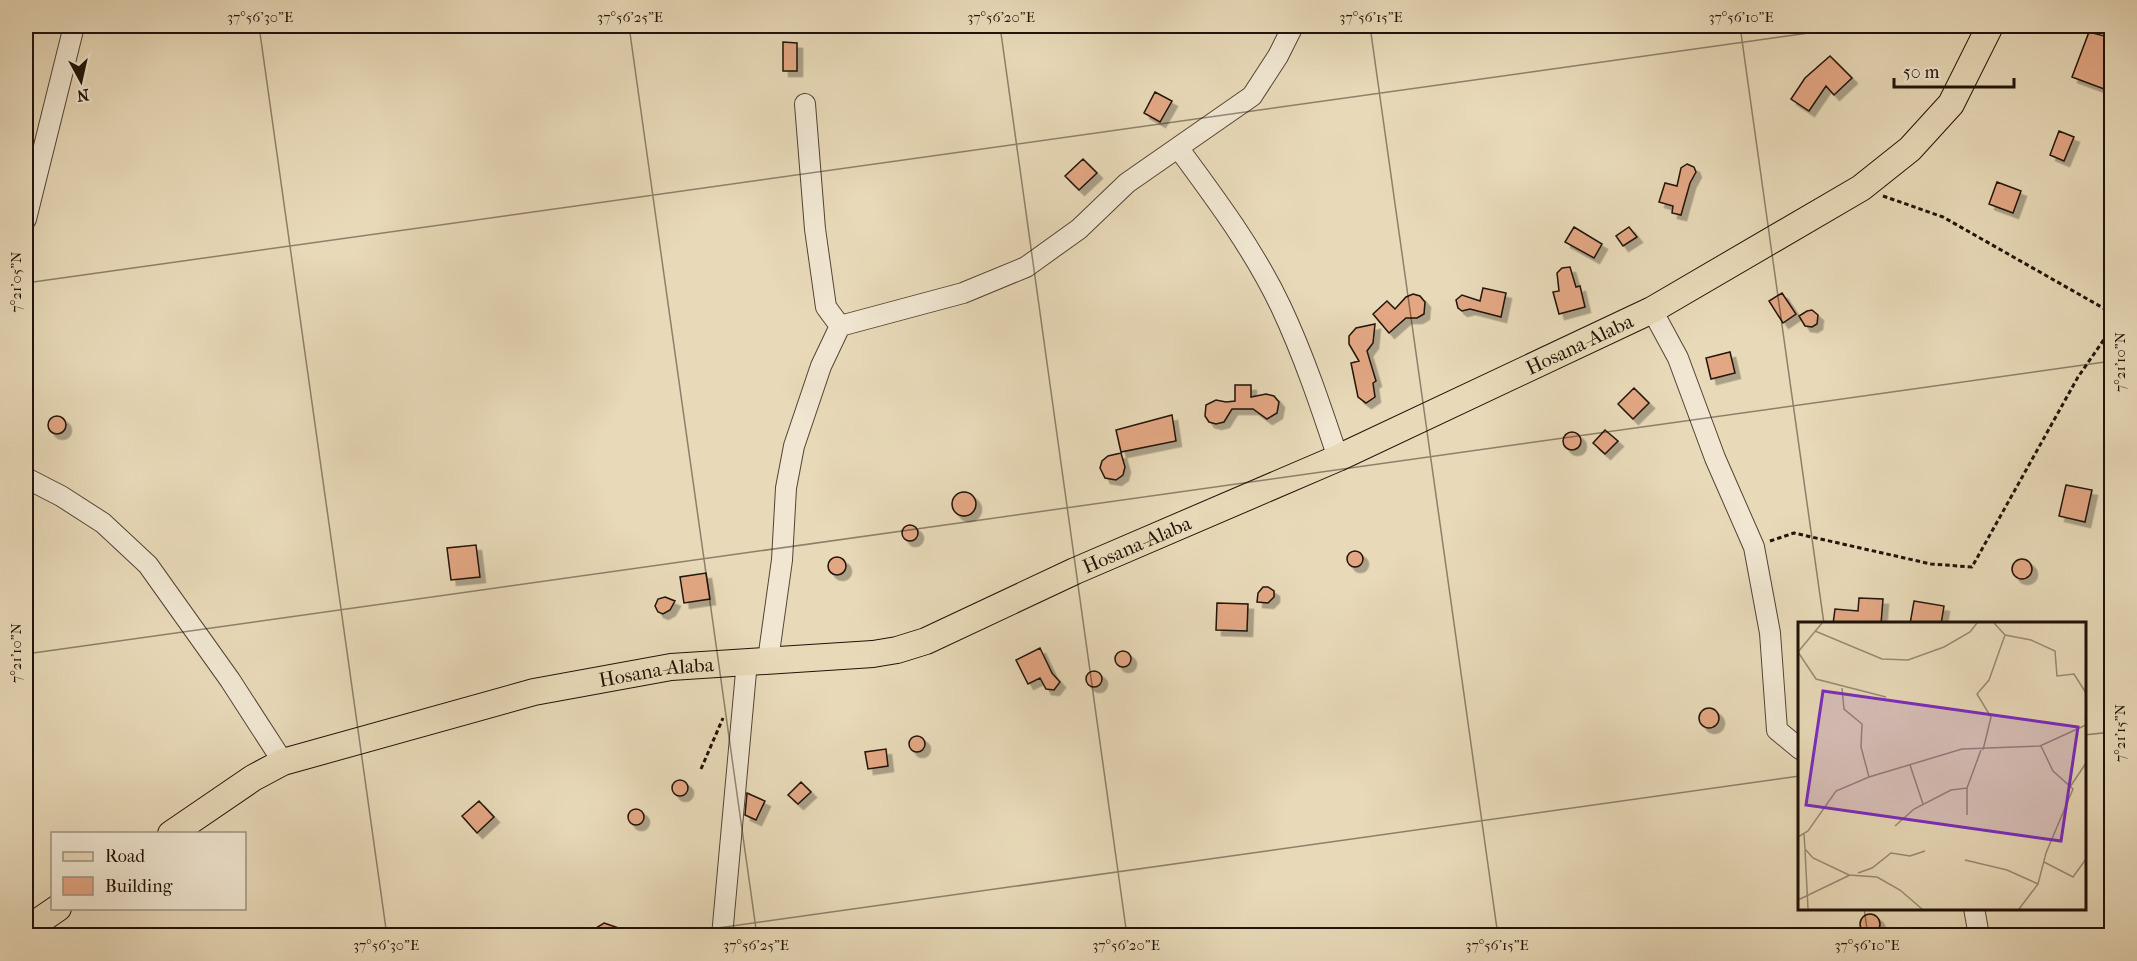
<svg xmlns="http://www.w3.org/2000/svg" width="2137" height="961" font-family="'IM FELL French Canon',serif">
  <style>
    .building { fill: #e3a784; stroke: #201308; stroke-width: 1.5; filter: url(#shadow) }
    .lines { fill: none; stroke-linecap: round; stroke-linejoin: round }
    .minor-casing { stroke: #524434; stroke-width: 22 }
    .major-casing { stroke: #201308; stroke-width: 28 }
    .path { stroke: #201308; stroke-width: 3; stroke-dasharray: 4.5 3; stroke-linecap: butt }
    .minor { stroke: #f0e6d1; stroke-width: 20 }
    .major { stroke: #e8d9b8; stroke-width: 26 }
    .ticks { fill: none; stroke: #201308; stroke-width: 1.5; stroke-opacity: 0.45 }
    .labels { text-anchor: middle; stroke-width: 6; stroke-linejoin: round; paint-order: stroke }
    .street-label { font-size: 20px; fill: #201308; stroke: #f0e6d1 }
    .inset-road { fill: none; stroke: #988a72; stroke-width: 1.5 }
    .view { fill: #7b2cbf; fill-opacity: 0.15; stroke: #7b2cbf; stroke-width: 3 }
    .inset-edge { fill: none; stroke: #201308; stroke-width: 3 }
    .neatline { fill: none; stroke: #201308; stroke-width: 2 }
    .ticks-label { font-size: 15px; text-anchor: middle; fill: #201308 }
  </style>
  <defs>
    <filter id="shadow"><feDropShadow dx="5.5" dy="5.5" stdDeviation="0" flood-color="#0004"/></filter>
  </defs>
  <rect width="100%" height="100%" fill="#e8d9b8"/>
  <filter id="stains"><feTurbulence type="fractalNoise" baseFrequency=".00333" numOctaves="4"/><feColorMatrix values="0 0 0 0 .2 0 0 0 0 .09 0 0 0 0 .02 0 0 0 .5 -.17"/></filter>
  <radialGradient id="worn" r=".72"><stop offset=".6" stop-color="#630" stop-opacity="0"/><stop offset="1" stop-color="#630" stop-opacity=".3"/></radialGradient>
  <path class="building" d="M2089,32L2112,38V92L2072,77Z
    M783,42L797,43V71H783Z
    M1830,56L1852,78L1834,95L1826,86L1809,111L1791,99L1805,78Z
    M1155,92L1172,101L1160,122L1144,113Z
    M2059,131L2074,137L2064,161L2050,155Z
    M1083,159L1097,173L1079,190L1065,176Z
    M1687,164L1694,167L1696,172L1690,183L1681,215L1672,213L1673,206L1659,202L1665,183L1677,186L1681,168Z
    M1997,182L2021,191L2013,213L1989,204Z
    M1574,227L1602,244L1594,258L1565,242Z
    M1629,227L1637,237L1623,246L1616,236Z
    M1570,267L1576,287L1580,286L1585,307L1559,314L1553,292L1559,291L1557,273L1562,268Z
    M1483,288L1506,293L1501,317L1470,309L1462,311L1458,308L1456,300L1462,295L1480,301Z
    M1782,293L1796,314L1783,323L1769,301Z
    M1413,294L1420,296L1425,302L1424,314L1417,318H1406L1389,333L1373,314L1387,301L1395,309L1406,297Z
    M1807,311L1812,310L1818,315L1817,324L1812,327L1805,326L1799,316Z
    M1375,324L1373,343L1367,351L1376,381L1373,383L1375,397L1366,403L1358,397L1351,363L1359,361L1349,344V336L1356,328Z
    M1730,352L1735,373L1711,379L1706,358Z
    M1235,385H1251V397L1266,394L1274,396L1279,402L1277,413L1267,419L1253,409H1232L1224,422L1216,424L1209,422L1205,416L1206,405L1216,400L1226,402L1235,401Z
    M1634,388L1649,403L1633,419L1618,404Z
    M1172,415L1176,441L1121,452L1116,430Z
    M48 425a9 9 0 1 1 18 0a9 9 0 1 1-18 0Z
    M1605,430L1618,441L1605,454L1593,443Z
    M1563 441a9 9 0 1 1 18 0a9 9 0 1 1-18 0Z
    M1121,453L1125,467L1123,475L1116,480L1105,478L1100,468L1102,461L1108,456Z
    M2066,485L2092,490L2085,522L2059,516Z
    M952 504a12 12 0 1 1 24 0a12 12 0 1 1-24 0Z
    M902 533a8 8 0 1 1 16 0a8 8 0 1 1-16 0Z
    M476,545L480,577L451,580L447,548Z
    M1347 559a8 8 0 1 1 16 0a8 8 0 1 1-16 0Z
    M828 566a9 9 0 1 1 18 0a9 9 0 1 1-18 0Z
    M2012 569a10 10 0 1 1 20 0a10 10 0 1 1-20 0Z
    M706,573L710,599L684,603L680,577Z
    M1263,587H1268L1274,591V597L1268,603L1257,602L1258,593Z
    M665,597L675,601L670,610L663,614L658,612L655,606L658,599Z
    M1859,598L1883,599L1881,624H1833L1835,609L1858,611Z
    M1914,601L1944,606L1941,624H1910Z
    M1217,603L1248,604L1247,631L1216,630Z
    M1040,648L1052,673L1060,682L1054,690L1046,689L1040,678L1028,684L1016,660Z
    M1115 659a8 8 0 1 1 16 0a8 8 0 1 1-16 0Z
    M1086 679a8 8 0 1 1 16 0a8 8 0 1 1-16 0Z
    M1699 718a10 10 0 1 1 20 0a10 10 0 1 1-20 0Z
    M909 744a8 8 0 1 1 16 0a8 8 0 1 1-16 0Z
    M886,749L888,766L868,769L865,752Z
    M672 788a8 8 0 1 1 16 0a8 8 0 1 1-16 0Z
    M801,782L811,792L798,804L788,795Z
    M747,793L765,801L756,820L745,815Z
    M479,801L494,817L477,833L462,816Z
    M628 817a8 8 0 1 1 16 0a8 8 0 1 1-16 0Z
    M1860 924a10 10 0 1 1 20 0a10 10 0 1 1-20 0Z
    M604,923L636,934L635,936H583Z"/>
  <g class="lines">
    <defs>
      <path id="minor" d="M805,104L815,229L826,307L840,326L963,293L1026,267L1079,229L1127,183L1252,96L1278,56L1293,26
        M1179,149C1216,199 1254,250 1281,307C1304,356 1321,407 1338,458
        M26,219L74,26
        M1652,310L1678,358L1715,458L1754,547L1770,633L1777,730L1800,749
        M26,478L61,496L103,523L148,565L230,680L283,762
        M768,660L782,560L786,488L794,446L821,366L840,326
        M1974,908L1979,936
        M722,936L747,661"/>
      <g id="major">
        <path id="s1" d="M171,834L253,778L283,762L534,692L671,667L873,654L897,650L926,641L1075,571L1338,458L1652,310L1861,188L1910,149L1951,104L1990,26"/>
        <path d="M26,930L58,908"/>
      </g>
    </defs>
    <use href="#minor" class="minor-casing"/>
    <use href="#major" class="major-casing"/>
    <path class="path" d="M1883,196L1943,217L2112,313
      M1770,541L1794,533L1931,564L1972,567L2078,377L2112,328
      M701,769L723,718"/>
    <use href="#minor" class="minor"/>
    <use href="#major" class="major"/>
  </g>
  <path class="ticks" d="M259,26L387,936M629,26L757,936M1000,26L1127,936M1370,26L1498,936M1740,26L1824,624M2110,26L2112,34M26,283L1859,26M26,654L2112,361M2084,735L2112,732M1864,908L1868,936M661,936L1800,776"/>
  <g class="labels">
    <g class="street-label">
      <text dy="7" stroke="none"><textPath href="#s1" startOffset="1508">Hosana-Alaba</textPath></text>
      <text dy="7" stroke="none"><textPath href="#s1" startOffset="1022">Hosana-Alaba</textPath></text>
      <text dy="7" stroke="none"><textPath href="#s1" startOffset="518">Hosana-Alaba</textPath></text>
    </g>
  </g>
  <g transform="translate(1798 622)">
    <rect width="288" height="288" fill="#e8d9b8"/>
    <path class="inset-road" d="M17,9L84,37L110,38L146,25L172,10L179,1M207,13L233,18L257,29L259,54L276,52L288,71M0,30L18,57L88,75M0,30L24,1M44,66L46,87L64,102L63,125L71,155M185,128L193,95L179,72L191,58L207,13L196,1M112,143L125,182M272,165L288,141M169,166L183,128M97,204L116,187L153,168L169,166V193M6,212L7,227L15,236L51,253L79,255L102,268L124,287M0,215L10,209L38,169L71,155L164,127L242,124L288,103M7,228L10,287M167,238L209,248L240,262M246,240L275,255L288,237M60,251L74,246L93,231L112,234L127,229M0,278L52,253M221,287L240,262L248,231L275,167L255,149L243,124"/>
    <path class="view" d="M25,69L280,105L263,219L8,183Z"/>
    <rect width="288" height="288" class="inset-edge"/>
  </g>
  <rect width="2137" height="961" fill="none" stroke="#e8d9b8" stroke-width="66"/>
  <rect x="51" y="832" width="195" height="78" fill="#f0e6d1" stroke="#9d9281" stroke-width="1.5"/>
  <rect x="63" y="852" width="30" height="9" fill="#e8d9b8" stroke="#9d9281" stroke-width="1.5"/>
  <text x="105" y="862" font-size="18" fill="#201308">Road</text>
  <rect x="63" y="877" width="30" height="18" fill="#e3a784" stroke="#9d9281" stroke-width="1.5"/>
  <text x="105" y="892" font-size="18" fill="#201308">Building</text>
  <g transform="translate(81 81) rotate(172)" stroke="#f0e6d1" stroke-width="4.5" paint-order="stroke">
  <path d="M0-4.5L10 22L0 15L-10 22Z" fill="#201308"/>
  <text y="-9" font-size="16" font-weight="bold" text-anchor="middle" fill="#201308">N</text>
  </g>
  <path d="M1894 78v9h120v-9" fill="none" stroke="#201308" stroke-width="3"/>
  <text x="1903" y="78" font-size="18" fill="#201308" stroke="#f0e6d1" stroke-width="4.5" paint-order="stroke">50 m</text>
  <rect x="33" y="33" width="2071" height="895" class="neatline"/>
  <g class="ticks-label">
    <text x="260" y="22">37°56'30"E</text>
    <text x="630" y="22">37°56'25"E</text>
    <text x="1001" y="22">37°56'20"E</text>
    <text x="1371" y="22">37°56'15"E</text>
    <text x="1741" y="22">37°56'10"E</text>
    <text transform="translate(16 282) rotate(-90)" y="5">7°21'05"N</text>
    <text transform="translate(2120 362) rotate(-90)" y="5">7°21'10"N</text>
    <text transform="translate(16 653) rotate(-90)" y="5">7°21'10"N</text>
    <text transform="translate(2120 733) rotate(-90)" y="5">7°21'15"N</text>
    <text x="386" y="950">37°56'30"E</text>
    <text x="756" y="950">37°56'25"E</text>
    <text x="1126" y="950">37°56'20"E</text>
    <text x="1497" y="950">37°56'15"E</text>
    <text x="1867" y="950">37°56'10"E</text>
  </g>
  <rect width="100%" height="100%" filter="url(#stains)"/>
  <rect width="100%" height="100%" fill="url(#worn)"/>
</svg>
